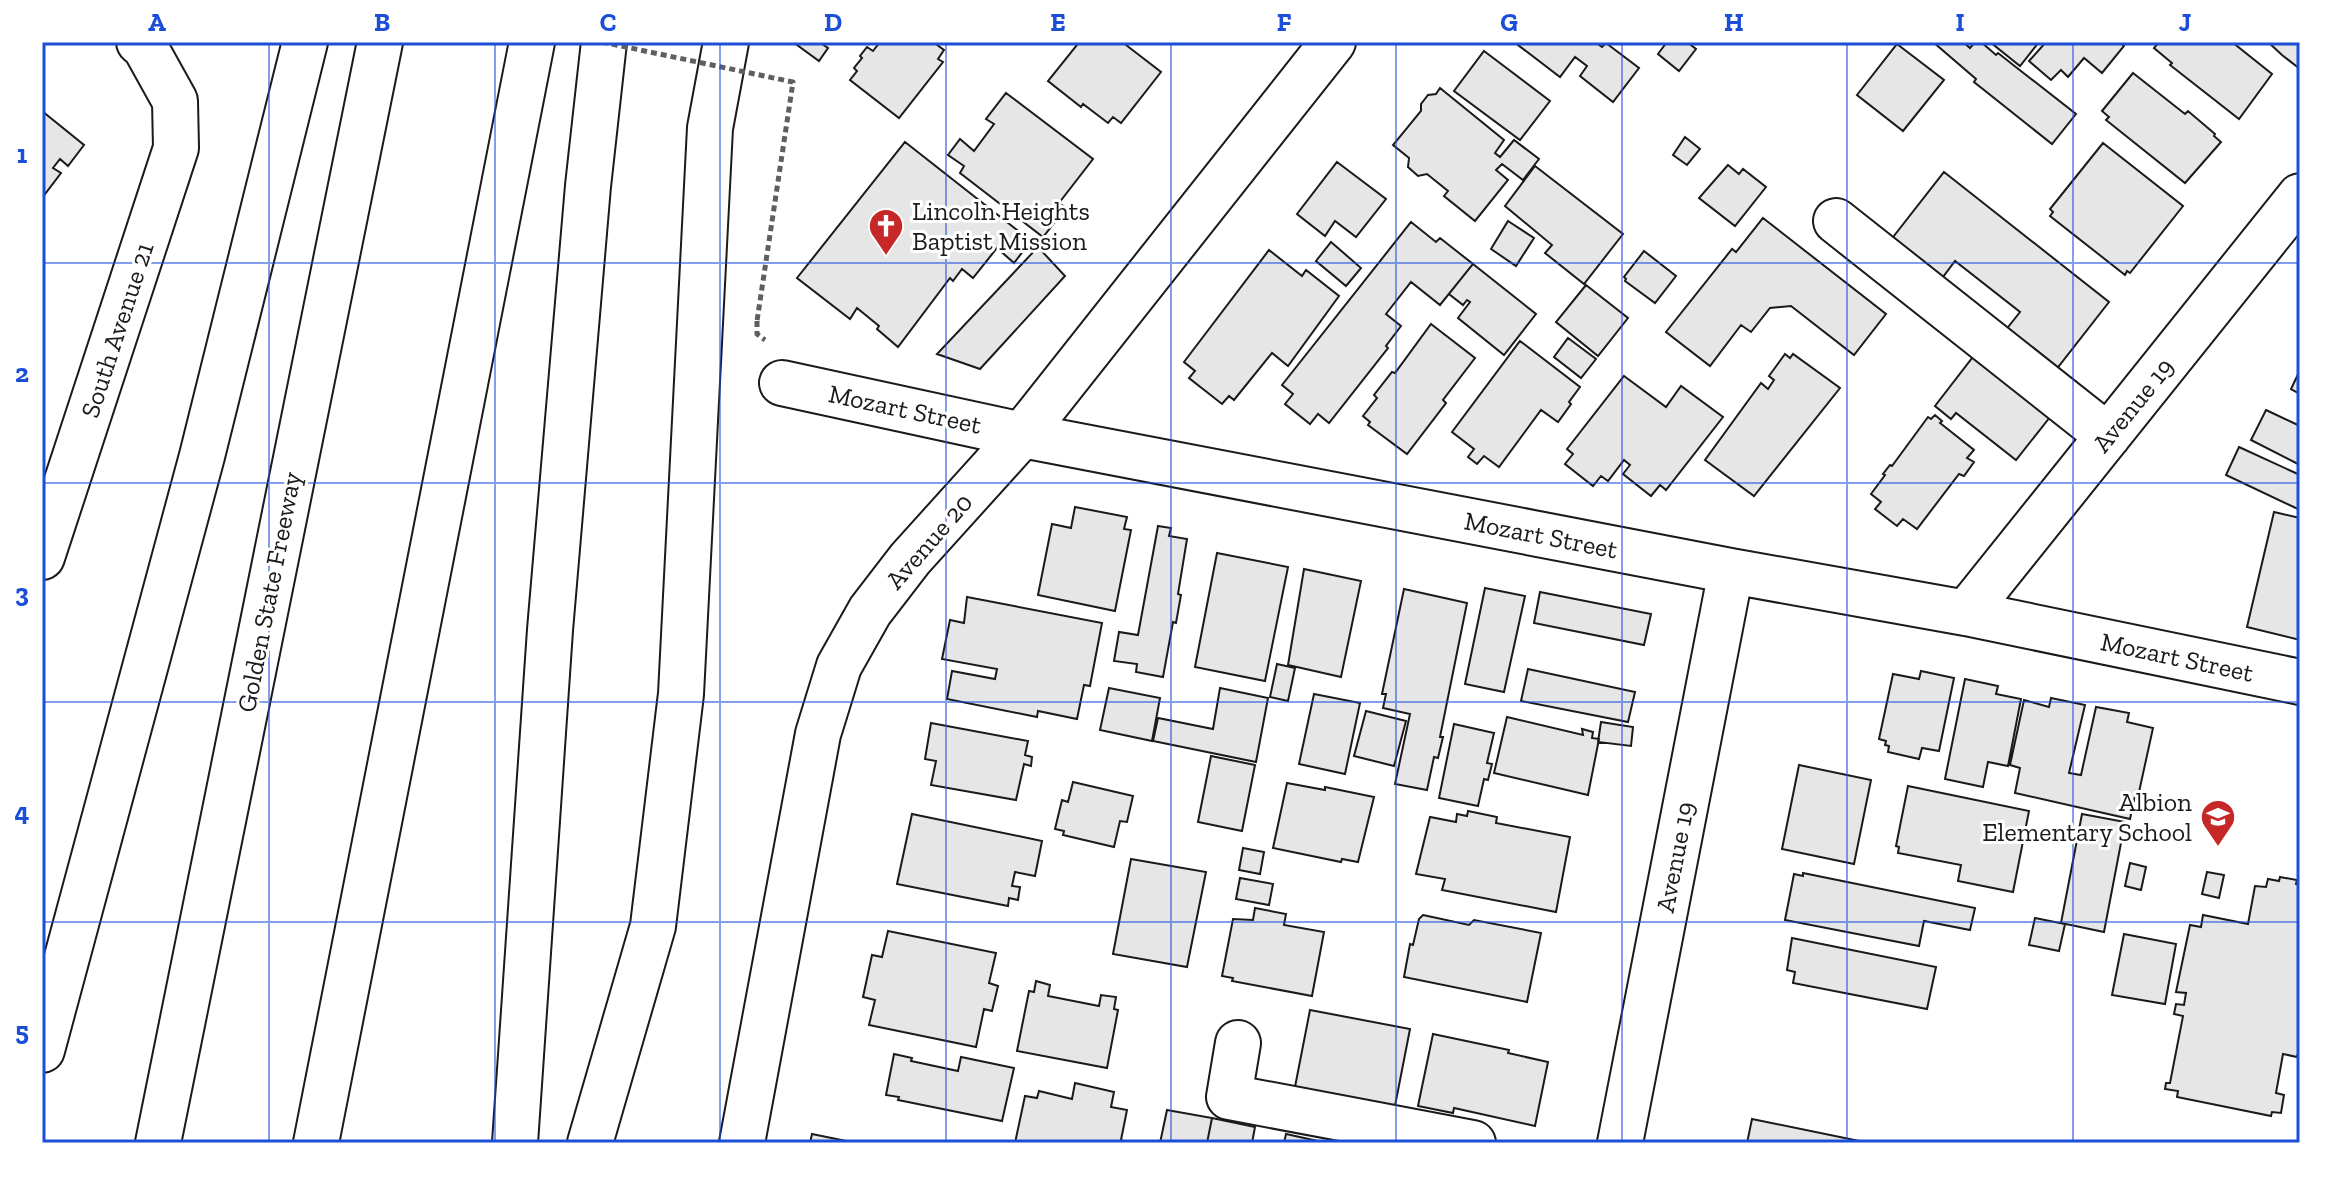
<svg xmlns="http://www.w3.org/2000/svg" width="2342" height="1185" font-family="'Zilla Slab',serif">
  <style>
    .building { fill: #e6e6e6; stroke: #1a1a1a; stroke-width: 2 }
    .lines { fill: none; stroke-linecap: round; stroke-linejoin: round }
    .minor-casing { stroke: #1a1a1a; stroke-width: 48 }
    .highway-casing { stroke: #1a1a1a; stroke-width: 48 }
    .path { stroke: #5f5f5f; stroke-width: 5; stroke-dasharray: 6 4; stroke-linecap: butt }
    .minor { stroke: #fff; stroke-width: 44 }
    .highway { stroke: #fff; stroke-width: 44 }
    .path-bridge { stroke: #5f5f5f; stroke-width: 5; stroke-dasharray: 6 4; stroke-linecap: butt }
    .grid { fill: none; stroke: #1d4ed8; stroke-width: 2; stroke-opacity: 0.55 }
    .labels { text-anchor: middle; stroke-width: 6; stroke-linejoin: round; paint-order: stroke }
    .poi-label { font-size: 26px; fill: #1a1a1a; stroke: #fff; text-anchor: start }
    .street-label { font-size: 26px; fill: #1a1a1a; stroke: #fff }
    .neatline { fill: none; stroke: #1d4ed8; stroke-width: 3 }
    .grid-label { font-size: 26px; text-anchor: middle; font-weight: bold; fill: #1d4ed8 }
  </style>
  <rect width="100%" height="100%" fill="#fff"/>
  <path class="building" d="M793,42H819L828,48L819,61Z
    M880,42H933L944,50L938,59L943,62L899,118L850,80L857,71L854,68L862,58L860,56L867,47L873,51Z
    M1073,42H1127L1126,45L1161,72L1121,123L1113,117L1108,123L1083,104L1081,107L1048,81L1077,45Z
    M1514,42H1595L1602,47L1606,43L1639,68L1613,102L1580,76L1587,66L1575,57L1560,77Z
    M1667,42H1687L1696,49L1679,71L1658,54Z
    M1933,42H1963L1970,48L1975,42H1981L1996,55L1998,53L2076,114L2052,144L1974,82L1976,79Z
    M1990,42H2039L2020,66Z
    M2046,42H2119L2124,46L2102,73L2084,58L2068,77L2061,70L2051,80L2029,61Z
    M2159,42H2232L2272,74L2239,119L2170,65L2172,63L2154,48Z
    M2268,42H2300V69L2282,55Z
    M1897,44L1944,80L1903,131L1857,95Z
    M1484,51L1550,101L1520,140L1454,91Z
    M2133,73L2185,114L2188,111L2215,134L2214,136L2221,142L2185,183L2106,120L2109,117L2102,111Z
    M1440,88L1504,140L1495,153L1500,157L1514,140L1539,159L1523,180L1502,164L1496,170L1508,180L1475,221L1444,196L1448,191L1427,174L1418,176L1408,167L1409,158L1393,145L1421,111V104L1428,95L1436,94Z
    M1006,93L1093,159L1059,203L1066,208L1043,237L960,173L964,166L948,155L960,139L974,151L994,124L986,119Z
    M42,111L84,145L68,166L60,159L53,168L61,173L42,198Z
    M1685,137L1700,149L1687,165L1673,155Z
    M905,142L1031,241L1014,263L997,248L973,278L962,269L953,281L950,278L898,347L877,329L879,326L857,308L850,319L797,278Z
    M2103,143L2183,206L2130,273L2127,271L2125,275L2050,216L2053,212L2050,209Z
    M1337,162L1386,199L1356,237L1335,221L1325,236L1297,214Z
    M1728,165L1739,174L1743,169L1766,187L1735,226L1699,198Z
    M1535,166L1623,234L1584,284L1545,253L1552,245L1505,206Z
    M1944,172L2109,302L2055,371L2005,331L2020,312L1955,261L1940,281L1890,241Z
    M1763,218L1886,314L1854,355L1791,306L1770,308L1751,332L1741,325L1710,366L1666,332L1732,249L1736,252Z
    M1508,221L1534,238L1516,266L1491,249Z
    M1411,222L1436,242L1440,238L1473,264L1440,305L1411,282L1386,314L1401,326L1386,346L1388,348L1329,423L1318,414L1310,424L1285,404L1293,394L1282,385Z
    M1331,242L1361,268L1346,286L1316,261Z
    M1038,247L1065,276L980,369L937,354Z
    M1269,250L1302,276L1306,270L1339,296L1288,366L1272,353L1234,400L1229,396L1222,404L1189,378L1195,371L1184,362Z
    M1644,251L1676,276L1655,303L1625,281L1626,279L1624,277Z
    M1473,264L1536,314L1504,355L1458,318L1470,302L1467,300L1463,305L1449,294Z
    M1586,285L1628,318L1598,356L1556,322Z
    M1431,324L1475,358L1443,400L1446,403L1407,454L1368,425L1370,422L1363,416L1377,398L1374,395L1392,372L1395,373Z
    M1568,338L1596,359L1581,378L1554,357Z
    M1520,341L1580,387L1569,402L1571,404L1558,422L1541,410L1499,467L1484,456L1477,464L1468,457L1474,449L1452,432Z
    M1976,353L2054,412L2016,460L1956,413L1951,419L1935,406Z
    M1785,354L1790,358L1793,354L1840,388L1754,496L1705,460L1761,383L1768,389L1774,380L1769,376Z
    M2300,370V394L2291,389Z
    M1624,376L1666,407L1681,386L1723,417L1666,490L1660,485L1651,496L1623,474L1630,465L1624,460L1608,481L1601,476L1593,486L1565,464L1573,454L1567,449Z
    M2266,410L2300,426V465L2251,440Z
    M1935,415L1942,421L1940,423L1974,450L1967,458L1974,462L1964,476L1959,474L1917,529L1903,519L1897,526L1875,509L1881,502L1871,494L1885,475L1883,474L1890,465L1892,466L1928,417L1931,419Z
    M2239,447L2300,475V510L2226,475Z
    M1075,507L1127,517L1124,529L1131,530L1115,611L1038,595L1052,524L1071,528Z
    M2274,512L2300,518V640L2247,627Z
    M1158,526L1171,528L1169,536L1187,539L1178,594L1181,595L1176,623L1173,622L1163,677L1136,672L1137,664L1114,661L1119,632L1138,635Z
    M1217,553L1288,567L1265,681L1195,667Z
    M1304,569L1361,581L1341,677L1288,665Z
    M1485,588L1525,596L1504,692L1465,684Z
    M1404,589L1467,603L1440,737H1443L1438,758L1434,757L1427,790L1395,784L1410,714L1383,708L1386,694H1382Z
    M1540,592L1651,614L1644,645L1534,623Z
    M967,597L1102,623L1090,686L1084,685L1077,719L1038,711L1037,717L947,699L952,671L995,679L997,669L942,659L950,620L964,623Z
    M1277,664L1295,668L1288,701L1270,697Z
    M1528,669L1635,692L1628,722L1521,701Z
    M1921,671L1954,678L1939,751L1922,748L1919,759L1888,752L1889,746L1885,745L1886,741L1879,739L1893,674L1919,679Z
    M1965,679L1998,686L1996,694L2021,699L2008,766L1988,762L1983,787L1945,779Z
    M1109,688L1160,698L1152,741L1100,730Z
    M1220,688L1268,698L1256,762L1153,741L1158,718L1213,729Z
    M1314,694L1360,703L1345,774L1299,764Z
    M2051,698L2085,705L2069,773L2081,775L2096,707L2129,713L2127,722L2153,728L2139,792L2136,791L2130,819L2015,793L2020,768L2010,765L2024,700L2049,707Z
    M1366,711L1406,721L1394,766L1354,756Z
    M1507,717L1583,735L1582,729L1593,732L1592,738L1599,739L1588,795L1494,773Z
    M1601,722L1633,727L1631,746L1598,742Z
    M931,723L1028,741L1025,755L1032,757L1031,766L1024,764L1016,800L931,785L936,761L925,759Z
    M1454,724L1494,733L1487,763L1492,764L1488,780L1484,779L1478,806L1439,798Z
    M1211,756L1255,765L1242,831L1198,822Z
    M1799,765L1871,780L1854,864L1782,849Z
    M1073,782L1133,796L1127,822L1120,821L1114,847L1063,835L1064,831L1055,829L1062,800L1068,802Z
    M1287,783L1325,790V787L1374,797L1358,862L1342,859L1341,862L1273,848Z
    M1908,786L2029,811L2013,892L1958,881L1961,865L1898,853L1899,847L1896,846Z
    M1468,811L1497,817L1496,823L1570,837L1556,912L1442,890L1445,879L1416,874L1430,817L1456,822L1457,814L1467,816Z
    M912,814L1042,841L1035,876L1015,872L1012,886L1020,887L1018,900L1009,898L1008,906L897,884Z
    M2082,814L2125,822L2104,932L2061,923Z
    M1243,848L1264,852L1260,874L1239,870Z
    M1131,859L1206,872L1187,967L1113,954Z
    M2130,863L2146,867L2141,890L2125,886Z
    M2207,872L2224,875L2219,898L2202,894Z
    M1803,873L1975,908L1970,930L1924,921L1919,946L1785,920L1794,874L1803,876Z
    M2280,877L2297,880L2296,884L2300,885V1045L2297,1057L2283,1054L2276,1093L2284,1095L2281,1113L2272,1112L2271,1116L2177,1097L2178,1091L2165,1089L2166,1083H2170L2183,1016L2174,1014L2176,1004L2184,1005L2186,993L2176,992L2190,925L2201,927L2203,915L2248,924L2255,886L2266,887L2268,879L2279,881Z
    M1240,878L1273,884L1269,905L1236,899Z
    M1255,908L1286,914L1284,925L1324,932L1312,996L1232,981L1233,978L1222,976L1233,919L1253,920Z
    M1423,915L1469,925L1474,920L1541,933L1527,1002L1404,977L1410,944L1413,945L1419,919Z
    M2035,918L2065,924L2059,951L2029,945Z
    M888,931L996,953L989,983L998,986L992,1011L984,1009L976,1047L869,1025L875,1000L863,997L872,955L882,957Z
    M2124,934L2176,944L2165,1004L2112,995Z
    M1792,938L1936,967L1927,1009L1793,983L1795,972L1787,970Z
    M1036,981L1050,985L1048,996L1099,1006L1101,995L1116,997L1114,1009L1118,1010L1107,1068L1017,1051L1029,991L1034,992Z
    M1310,1010L1410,1029L1394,1111L1294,1092Z
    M1433,1034L1509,1050L1508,1053L1548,1062L1535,1126L1454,1108L1453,1113L1418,1106Z
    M894,1054L912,1058L911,1061L958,1071L961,1057L1014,1068L1002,1121L898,1100L899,1097L886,1095Z
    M1075,1083L1114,1092L1111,1107L1127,1110L1121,1140L1128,1143H1015L1025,1096L1037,1098L1039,1091L1072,1099Z
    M1167,1110L1212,1118L1207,1143H1160Z
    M1212,1118L1255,1127L1252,1143H1207Z
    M1752,1119L1869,1143H1747Z
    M812,1134L856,1143H810Z
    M1286,1134L1327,1143H1284Z"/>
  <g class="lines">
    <defs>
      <path id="minor" d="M1836,221L2108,436
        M782,383L1022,435L1731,571L1966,613L2300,682
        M42,557L176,148L175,101L145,47L139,42
        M1966,613L2300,196
        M1238,1043L1229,1097L1473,1143
        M742,1143L818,734L839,666L870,611L910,559L1022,435L1333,42
        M1620,1143L1731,571"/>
      <path id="highway" d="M42,1050L202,456L305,42
        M158,1143L380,42
        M316,1143L532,42
        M515,1143L550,630L588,186L604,42
        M590,1143L653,926L681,694L710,128L726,42"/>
    </defs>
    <use href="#minor" class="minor-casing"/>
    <use href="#highway" class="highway-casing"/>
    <path class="path" d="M757,321V334L765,340"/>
    <use href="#minor" class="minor"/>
    <use href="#highway" class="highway"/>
    <path class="path-bridge" d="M602,42L793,82L757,321"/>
  </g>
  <path class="grid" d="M269,42V1143M495,42V1143M720,42V1143M946,42V1143M1171,42V1143M1396,42V1143M1622,42V1143M1847,42V1143M2073,42V1143M42,263H2300M42,483H2300M42,702H2300M42,922H2300"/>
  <defs>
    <symbol id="church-pin" viewBox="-11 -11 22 30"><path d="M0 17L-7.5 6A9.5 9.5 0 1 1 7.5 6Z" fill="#c62828" stroke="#fff"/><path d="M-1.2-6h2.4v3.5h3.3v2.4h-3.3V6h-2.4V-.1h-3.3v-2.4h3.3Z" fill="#fff"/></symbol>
    <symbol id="school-pin" viewBox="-11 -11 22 30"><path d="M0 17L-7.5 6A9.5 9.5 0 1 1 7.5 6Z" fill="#c62828" stroke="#fff"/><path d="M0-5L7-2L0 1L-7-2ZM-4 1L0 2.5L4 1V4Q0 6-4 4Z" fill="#fff"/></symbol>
  </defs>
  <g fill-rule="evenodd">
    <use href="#church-pin" x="866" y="206" width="40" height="54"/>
    <use href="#school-pin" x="2198" y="797" width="40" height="54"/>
  </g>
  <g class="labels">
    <g class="poi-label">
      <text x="912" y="220">Lincoln Heights<tspan x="912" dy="30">Baptist Mission</tspan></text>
      <text x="2192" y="811" text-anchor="end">Albion<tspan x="2192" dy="30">Elementary School</tspan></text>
    </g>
    <g class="street-label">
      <text transform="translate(117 330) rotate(-72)" y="9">South Avenue 21</text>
      <text transform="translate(2133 405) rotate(-51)" y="9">Avenue 19</text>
      <text transform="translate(905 409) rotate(12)" y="9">Mozart Street</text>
      <text transform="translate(1541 535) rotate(11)" y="9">Mozart Street</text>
      <text transform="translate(929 541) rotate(-49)" y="9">Avenue 20</text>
      <text transform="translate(269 592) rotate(-79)" y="9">Golden State Freeway</text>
      <text transform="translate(2177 657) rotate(12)" y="9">Mozart Street</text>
      <text transform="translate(1675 857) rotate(-79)" y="9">Avenue 19</text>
    </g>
  </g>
  <rect width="2342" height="1185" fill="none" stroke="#ffffff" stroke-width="88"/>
  <rect x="44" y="44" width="2254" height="1097" class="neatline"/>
  <g class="grid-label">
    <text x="157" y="31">A</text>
    <text x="382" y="31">B</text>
    <text x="608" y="31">C</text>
    <text x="833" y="31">D</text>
    <text x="1058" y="31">E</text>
    <text x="1284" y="31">F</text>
    <text x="1509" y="31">G</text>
    <text x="1734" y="31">H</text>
    <text x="1960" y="31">I</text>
    <text x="2185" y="31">J</text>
    <text x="22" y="163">1</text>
    <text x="22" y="382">2</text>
    <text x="22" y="602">3</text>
    <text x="22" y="821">4</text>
    <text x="22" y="1040">5</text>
  </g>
</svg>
